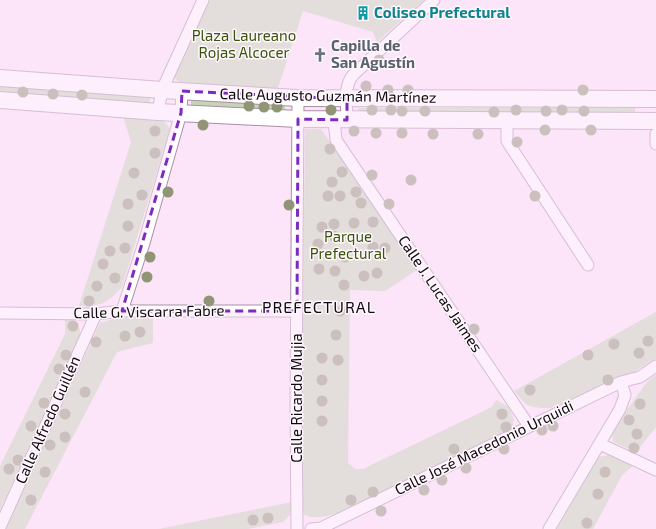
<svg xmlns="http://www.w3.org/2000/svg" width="656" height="529" font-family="'Exo 2',sans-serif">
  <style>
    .green { fill: #c6d4b6 }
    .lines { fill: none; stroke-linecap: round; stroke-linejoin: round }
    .street-casing { stroke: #aa8fa7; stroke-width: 13 }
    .secondary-casing { stroke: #aa8fa7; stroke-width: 18 }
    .street { stroke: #fff; stroke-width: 11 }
    .secondary { stroke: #fff; stroke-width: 16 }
    .tree { fill: #919576 }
    .marked { fill: none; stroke: #7b2cbf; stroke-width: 3; stroke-dasharray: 8 5; stroke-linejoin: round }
    .labels { text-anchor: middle; stroke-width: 3; stroke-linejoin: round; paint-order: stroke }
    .culture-label { font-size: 15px; font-weight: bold; fill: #0d838f; stroke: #fef8fd; text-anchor: start }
    .park-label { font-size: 15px; fill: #3a540b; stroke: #fef8fd }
    .worship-label { font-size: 15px; font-weight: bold; fill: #5b616d; stroke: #fef8fd; text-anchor: start }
    .street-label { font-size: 15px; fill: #110810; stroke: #fef8fd }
    .neighbourhood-label { font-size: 16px; letter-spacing: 1px; fill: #110810; stroke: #fef8fd }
  </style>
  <rect width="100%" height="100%" fill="#fce4f9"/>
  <path class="green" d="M210,0H424L377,42L373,32L303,11L277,91L183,85L175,79L173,71Z
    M0,86L150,98L149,104L0,93Z
    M191,100L285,105V112L191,106Z
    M358,108H635V113H358Z
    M123,116L163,120L170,129L122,287C106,304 102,306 79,306L131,142Z
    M305,129H321L417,270L385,291L350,290L348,463L355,469H363L492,407L496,400L509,407L514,420L511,430L354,507C338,513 321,521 304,515L301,506Z
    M656,312V358L634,372L550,408C528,408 528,407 514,391Z
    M116,318H153V343L117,352L25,529H5L100,323Z
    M65,319L75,321L80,330V337L0,510V466L65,334Z
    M656,375V427L636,452L613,442L612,431L647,382Z
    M609,455L633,466L622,475L593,529H557L598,457Z
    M292,502L290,515L283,522L248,529H159Z"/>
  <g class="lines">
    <defs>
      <path id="street" d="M158,112L162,90L203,0
        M334,120L336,140L529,426
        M347,120C347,105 343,87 353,75L434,0
        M507,120V141L588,265
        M656,134V144
        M122,311L144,243L181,113L182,91
        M0,313L96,314L122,311H297
        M600,444L656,470
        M0,527L96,314
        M297,529L296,405L298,98
        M311,529L321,528L621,382L640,377L656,366
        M549,529L620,409L625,395L621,382"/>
      <path id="secondary" d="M0,78L162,90L298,98L656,99
        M0,100L158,112L298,119L656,121"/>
    </defs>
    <use href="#street" class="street-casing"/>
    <use href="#secondary" class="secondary-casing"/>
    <use href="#street" class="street"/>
    <use href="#secondary" class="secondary"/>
  </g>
  <g class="tree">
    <circle cx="379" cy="60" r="5.5"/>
    <circle cx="366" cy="86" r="5.5"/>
    <circle cx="388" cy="90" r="5.5"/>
    <circle cx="408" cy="90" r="5.5"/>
    <circle cx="583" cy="90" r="5.5"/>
    <circle cx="23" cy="92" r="5.5"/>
    <circle cx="53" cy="94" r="5.5"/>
    <circle cx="82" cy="95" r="5.5"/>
    <circle cx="249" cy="106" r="5.5"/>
    <circle cx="264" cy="107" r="5.5"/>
    <circle cx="277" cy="107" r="5.5"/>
    <circle cx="331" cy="110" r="5.5"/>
    <circle cx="372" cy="110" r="5.5"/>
    <circle cx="391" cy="110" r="5.5"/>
    <circle cx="516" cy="110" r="5.5"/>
    <circle cx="562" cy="110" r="5.5"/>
    <circle cx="402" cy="111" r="5.5"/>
    <circle cx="425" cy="111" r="5.5"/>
    <circle cx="546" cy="111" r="5.5"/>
    <circle cx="584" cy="111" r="5.5"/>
    <circle cx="494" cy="112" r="5.5"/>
    <circle cx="203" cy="125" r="5.5"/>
    <circle cx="545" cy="130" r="5.5"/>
    <circle cx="591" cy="130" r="5.5"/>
    <circle cx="155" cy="131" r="5.5"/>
    <circle cx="354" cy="131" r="5.5"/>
    <circle cx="376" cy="133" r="5.5"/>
    <circle cx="402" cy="133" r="5.5"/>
    <circle cx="433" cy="134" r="5.5"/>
    <circle cx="478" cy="134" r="5.5"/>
    <circle cx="517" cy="142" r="5.5"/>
    <circle cx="330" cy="149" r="5.5"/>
    <circle cx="155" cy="153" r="5.5"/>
    <circle cx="342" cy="172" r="5.5"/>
    <circle cx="134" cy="173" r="5.5"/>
    <circle cx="372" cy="175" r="5.5"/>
    <circle cx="411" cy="180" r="5.5"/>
    <circle cx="332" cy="182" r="5.5"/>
    <circle cx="168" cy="192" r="5.5"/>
    <circle cx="356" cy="192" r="5.5"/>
    <circle cx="142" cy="195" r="5.5"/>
    <circle cx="328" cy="196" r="5.5"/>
    <circle cx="340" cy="196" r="5.5"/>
    <circle cx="535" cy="196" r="5.5"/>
    <circle cx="361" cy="203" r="5.5"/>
    <circle cx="128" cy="204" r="5.5"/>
    <circle cx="389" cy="204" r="5.5"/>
    <circle cx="289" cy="205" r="5.5"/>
    <circle cx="373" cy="222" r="5.5"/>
    <circle cx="354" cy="223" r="5.5"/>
    <circle cx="334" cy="224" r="5.5"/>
    <circle cx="128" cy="226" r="5.5"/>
    <circle cx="322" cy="227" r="5.5"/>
    <circle cx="334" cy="236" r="5.5"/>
    <circle cx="318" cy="244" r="5.5"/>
    <circle cx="373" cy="247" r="5.5"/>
    <circle cx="125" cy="248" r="5.5"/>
    <circle cx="385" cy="248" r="5.5"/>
    <circle cx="110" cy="251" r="5.5"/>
    <circle cx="150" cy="257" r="5.5"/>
    <circle cx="345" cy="257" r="5.5"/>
    <circle cx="103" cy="264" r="5.5"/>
    <circle cx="319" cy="269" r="5.5"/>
    <circle cx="335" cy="271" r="5.5"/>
    <circle cx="377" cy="273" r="5.5"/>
    <circle cx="364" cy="276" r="5.5"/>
    <circle cx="147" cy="277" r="5.5"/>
    <circle cx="115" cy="278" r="5.5"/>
    <circle cx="344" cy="285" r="5.5"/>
    <circle cx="97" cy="286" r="5.5"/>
    <circle cx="89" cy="301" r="5.5"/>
    <circle cx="209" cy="301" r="5.5"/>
    <circle cx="340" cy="311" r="5.5"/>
    <circle cx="73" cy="326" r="5.5"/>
    <circle cx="474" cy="329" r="5.5"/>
    <circle cx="140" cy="332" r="5.5"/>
    <circle cx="336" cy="335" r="5.5"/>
    <circle cx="125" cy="336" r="5.5"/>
    <circle cx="648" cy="341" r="5.5"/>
    <circle cx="96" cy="342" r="5.5"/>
    <circle cx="614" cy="344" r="5.5"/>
    <circle cx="639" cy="353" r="5.5"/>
    <circle cx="66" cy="355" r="5.5"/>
    <circle cx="588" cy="355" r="5.5"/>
    <circle cx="322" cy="358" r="5.5"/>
    <circle cx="338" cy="360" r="5.5"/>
    <circle cx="59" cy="369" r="5.5"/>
    <circle cx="322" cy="380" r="5.5"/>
    <circle cx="608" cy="380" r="5.5"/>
    <circle cx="530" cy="390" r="5.5"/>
    <circle cx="85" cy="392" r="5.5"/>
    <circle cx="322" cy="401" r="5.5"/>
    <circle cx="44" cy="403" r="5.5"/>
    <circle cx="640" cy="404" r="5.5"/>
    <circle cx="65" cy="414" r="5.5"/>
    <circle cx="502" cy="414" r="5.5"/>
    <circle cx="629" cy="420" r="5.5"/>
    <circle cx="322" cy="421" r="5.5"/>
    <circle cx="31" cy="426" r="5.5"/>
    <circle cx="553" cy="426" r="5.5"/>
    <circle cx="506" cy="427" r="5.5"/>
    <circle cx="542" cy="430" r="5.5"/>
    <circle cx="637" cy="434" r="5.5"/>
    <circle cx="65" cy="437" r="5.5"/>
    <circle cx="50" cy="445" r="5.5"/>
    <circle cx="634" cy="448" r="5.5"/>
    <circle cx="454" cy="449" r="5.5"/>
    <circle cx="504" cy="449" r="5.5"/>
    <circle cx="18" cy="460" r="5.5"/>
    <circle cx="466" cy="468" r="5.5"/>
    <circle cx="9" cy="469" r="5.5"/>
    <circle cx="45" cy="472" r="5.5"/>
    <circle cx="605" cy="472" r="5.5"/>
    <circle cx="442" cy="480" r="5.5"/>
    <circle cx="424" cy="490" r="5.5"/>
    <circle cx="373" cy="492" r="5.5"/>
    <circle cx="598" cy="494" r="5.5"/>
    <circle cx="31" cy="500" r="5.5"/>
    <circle cx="351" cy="500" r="5.5"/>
    <circle cx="381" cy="511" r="5.5"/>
    <circle cx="268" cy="518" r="5.5"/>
    <circle cx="253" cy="520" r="5.5"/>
    <circle cx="587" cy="523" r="5.5"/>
  </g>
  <path d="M0 0H656V529H0ZM182,91L347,99V120L298,119L297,311H122L181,113Z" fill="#fce4f9" fill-opacity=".55" fill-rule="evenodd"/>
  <path class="marked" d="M182,91L347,99V120L298,119L297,311H122L181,113Z"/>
  <defs>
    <symbol id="building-bare" viewBox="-9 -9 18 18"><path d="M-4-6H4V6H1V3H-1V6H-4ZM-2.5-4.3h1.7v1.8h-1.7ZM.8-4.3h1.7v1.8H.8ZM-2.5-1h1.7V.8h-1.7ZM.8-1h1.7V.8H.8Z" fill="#0f9aa8" stroke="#fef8fd" stroke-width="2.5" paint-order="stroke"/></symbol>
    <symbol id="church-bare" viewBox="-9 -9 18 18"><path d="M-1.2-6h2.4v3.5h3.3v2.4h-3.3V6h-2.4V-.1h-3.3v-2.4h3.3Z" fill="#6b7280" stroke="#fef8fd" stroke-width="2.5" paint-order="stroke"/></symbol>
  </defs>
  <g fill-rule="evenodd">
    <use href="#building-bare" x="353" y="3" width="20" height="20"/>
    <use href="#church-bare" x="310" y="45" width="20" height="20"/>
  </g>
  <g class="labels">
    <g class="culture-label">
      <text x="374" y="18">Coliseo Prefectural</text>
    </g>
    <g class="park-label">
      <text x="244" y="41">Plaza Laureano<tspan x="244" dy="17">Rojas Alcocer</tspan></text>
      <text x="348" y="242">Parque<tspan x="348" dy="17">Prefectural</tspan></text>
    </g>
    <g class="worship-label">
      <text x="331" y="51">Capilla de<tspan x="331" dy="17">San Agustín</tspan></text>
    </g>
    <g class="street-label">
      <text transform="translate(328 96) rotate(1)" y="5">Calle Augusto Guzmán Martínez</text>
      <text transform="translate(440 294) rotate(56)" y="5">Calle J. Lucas Jaimes</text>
      <text transform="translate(149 312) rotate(-1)" y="5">Calle G. Viscarra Fabre</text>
      <text transform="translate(297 398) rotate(-90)" y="5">Calle Ricardo Mujia</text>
      <text transform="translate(48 420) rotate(-66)" y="5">Calle Alfredo Guillén</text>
      <text transform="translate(484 448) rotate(-26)" y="5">Calle José Macedonio Urquidi</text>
    </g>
    <g class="neighbourhood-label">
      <text x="319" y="313">PREFECTURAL</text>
    </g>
  </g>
</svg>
